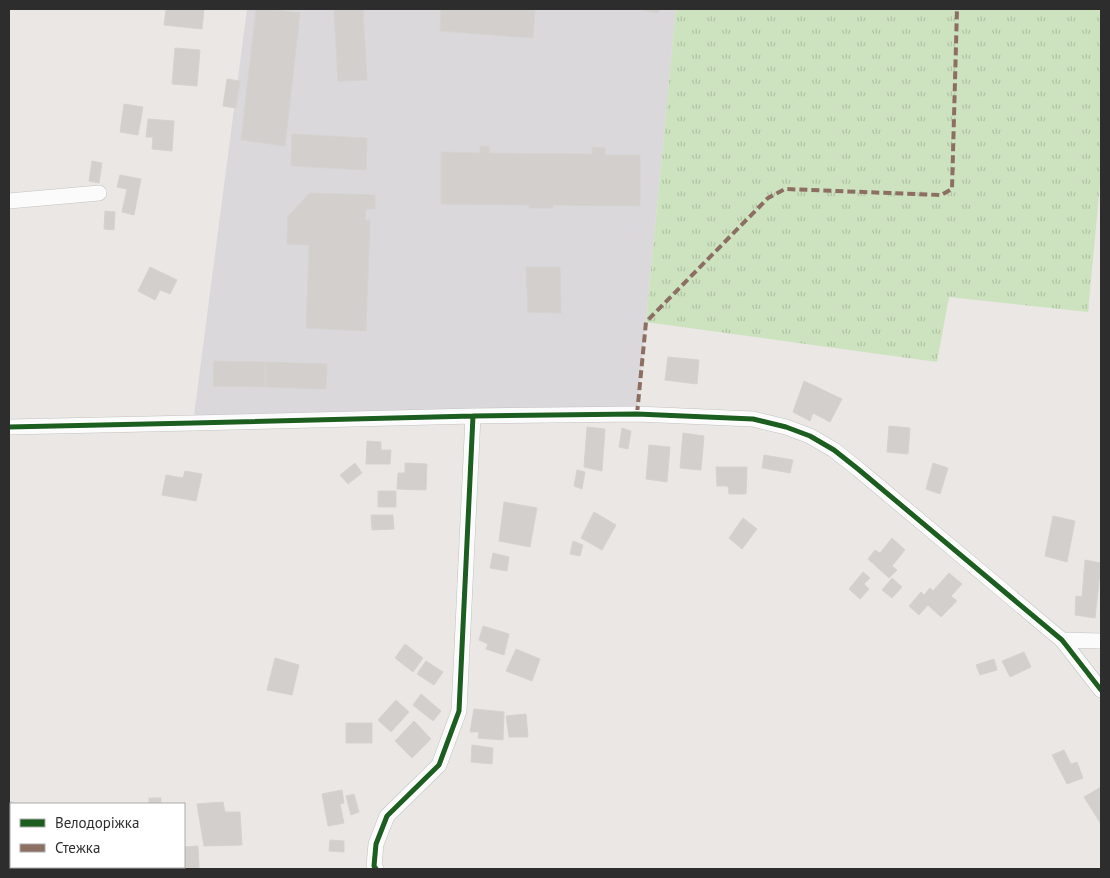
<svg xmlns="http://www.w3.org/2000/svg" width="1110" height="878" font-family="'PT Sans',sans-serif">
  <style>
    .industrial { fill: #dbd8db }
    .grass { fill: url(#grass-tufts) }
    .building { fill: #d2cfcd; stroke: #d5d3d0 }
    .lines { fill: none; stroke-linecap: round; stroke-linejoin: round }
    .minor-casing { stroke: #c3c2c2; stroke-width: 16 }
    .minor { stroke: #fcfbfb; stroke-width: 15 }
    .quiet { stroke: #8d6e63; stroke-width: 4; stroke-dasharray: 8 4; stroke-linecap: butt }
    .cycleway-casing { stroke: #fff; stroke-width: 8 }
    .cycleway { stroke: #1b5e20; stroke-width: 5 }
  </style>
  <defs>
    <pattern id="grass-tufts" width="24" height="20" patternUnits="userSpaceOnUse" patternTransform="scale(1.25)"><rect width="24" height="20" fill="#cde3bf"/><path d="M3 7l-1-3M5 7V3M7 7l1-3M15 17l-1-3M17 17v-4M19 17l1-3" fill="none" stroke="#b0c3a4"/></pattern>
  </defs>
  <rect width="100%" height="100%" fill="#eae7e4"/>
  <path class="industrial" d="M247,9H676L637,414L193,423Z"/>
  <path class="grass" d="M676,9H1101V174L1088,312L949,297L937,362L646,322Z"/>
  <path class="building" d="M166,9H204L202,29L164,25Z
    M256,9H269L300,13L285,146L241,140Z
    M334,9H363L367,80L338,81Z
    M441,9H510L535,10L533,38L440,31Z
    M645,9H659L658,13L644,10Z
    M175,48L200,50L197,86L172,84Z
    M227,79L240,81L236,108L223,106Z
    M124,104L143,107L138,135L120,132Z
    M148,119L174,121L172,151L152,149L153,137H146Z
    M292,134L367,138L366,170L291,166Z
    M480,146H489V153L592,154V147L605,148V155H640V206L553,205V208H529V205L441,204V152L480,153Z
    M92,161L102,163L99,183L89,181Z
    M120,175L141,179L134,215L122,212L127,189L117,187Z
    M310,193L375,195V209H366L365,220H370L366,331L306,328L309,245L287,244L288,216Z
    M105,211L115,212L114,230L104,229Z
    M150,267L177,280L170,294L160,290L155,300L138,291Z
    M526,267H560L561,313L528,312Z
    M668,357L699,360L697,384L665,380Z
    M214,361L265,362V387L213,386Z
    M265,362L327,364L326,389L265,387Z
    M804,381L842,399L830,422L813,413L810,421L793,412Z
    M889,426L910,428L908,454L887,452Z
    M587,427L605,429L602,471L584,467Z
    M622,428L631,431L628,449L619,447Z
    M683,433L704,436L701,470L680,468Z
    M367,441L381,442V450H391L390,464H366Z
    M649,445L670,447L667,482L646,479Z
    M764,455L793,460L790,473L762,468Z
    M355,463L362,473L348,484L340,475Z
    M405,463L427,464L426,490L397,489L398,473H405Z
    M933,463L948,468L940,494L926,489Z
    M716,467H747L746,494H729L728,486H717Z
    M577,470L585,472L582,489L574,486Z
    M185,471L202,474L196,501L162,495L166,475L183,478Z
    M378,491H396V507H378Z
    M504,502L537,508L530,547L499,541Z
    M594,512L616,525L602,550L581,538Z
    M371,515H393L394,529L372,530Z
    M1053,516L1075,521L1067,562L1045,556Z
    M743,518L757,529L742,549L729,538Z
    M892,538L905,550L892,566L897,570L889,578L868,559L875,550L880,553Z
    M573,541L583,545L580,556L570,554Z
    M493,553L509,557L507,571L490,568Z
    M1085,560L1101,563L1095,618L1075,615L1076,596L1082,597Z
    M863,572L870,578L864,584L869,589L860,599L849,589Z
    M949,573L962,584L951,596L957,601L941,617L928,605L919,615L909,606L921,592L924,595L930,588L933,591Z
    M892,578L902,587L892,598L882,590Z
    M483,626L509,634L504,655L486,649L488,644L479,640Z
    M405,644L423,658L413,672L395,658Z
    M516,649L540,659L532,681L506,671Z
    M1024,652L1031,667L1010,677L1002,661Z
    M275,658L299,665L292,695L267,690Z
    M994,659L997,670L980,675L976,665Z
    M426,661L443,672L434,685L417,674Z
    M421,694L441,711L433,721L413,705Z
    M396,700L409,712L391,732L378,720Z
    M474,709L504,712L503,740L478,738L479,732H470Z
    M526,714L528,737H509L506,716Z
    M414,721L431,739L412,758L395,741Z
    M346,723H372V743H346Z
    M472,745L493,748L492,764L471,762Z
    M1064,750L1071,764L1077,762L1083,778L1067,784L1052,755Z
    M1101,787V824L1084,797Z
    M342,790L344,803L340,804L344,823L328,826L322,794Z
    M354,794L359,812L351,815L346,796Z
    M149,798H161V804H149Z
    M9,802H13V804H11V826H9Z
    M223,802L225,812H240L242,845L204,846L197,804Z
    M330,840L344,841V852L329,851Z
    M198,846L199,869H164V867H184V847Z"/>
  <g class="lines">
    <defs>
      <path id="minor" d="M9,201L99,193
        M9,427L193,423L473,416L637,414L753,419L786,427L810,436L834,450L858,469L1062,640L1101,690
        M1062,640L1101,641
        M376,869L374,866L376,844L387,816L439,765L459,711L473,416"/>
    </defs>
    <use href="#minor" class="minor-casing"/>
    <use href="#minor" class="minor"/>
    <path class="quiet" d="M637,414L646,322L768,198L785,189L941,195L952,189L957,9"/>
    <defs>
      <path id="cycleway" d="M9,427L193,423L473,416L637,414L753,419L786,427L810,436L834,450L858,469L1062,640L1101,690
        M376,869L374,866L376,844L387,816L439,765L459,711L473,416"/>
    </defs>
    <use href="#cycleway" class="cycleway-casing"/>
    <use href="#cycleway" class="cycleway"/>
  </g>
  <rect width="1110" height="878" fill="none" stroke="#2d2d2d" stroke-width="20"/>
  <rect x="10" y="803" width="175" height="65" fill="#ffffff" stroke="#ababab"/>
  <rect x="20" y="819" width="25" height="8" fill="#1b5e20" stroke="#ababab"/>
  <text x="55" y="828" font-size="15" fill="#2d2d2d">Велодоріжка</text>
  <rect x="20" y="844" width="25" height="8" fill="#8d6e63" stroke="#ababab"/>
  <text x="55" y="853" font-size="15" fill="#2d2d2d">Стежка</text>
</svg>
